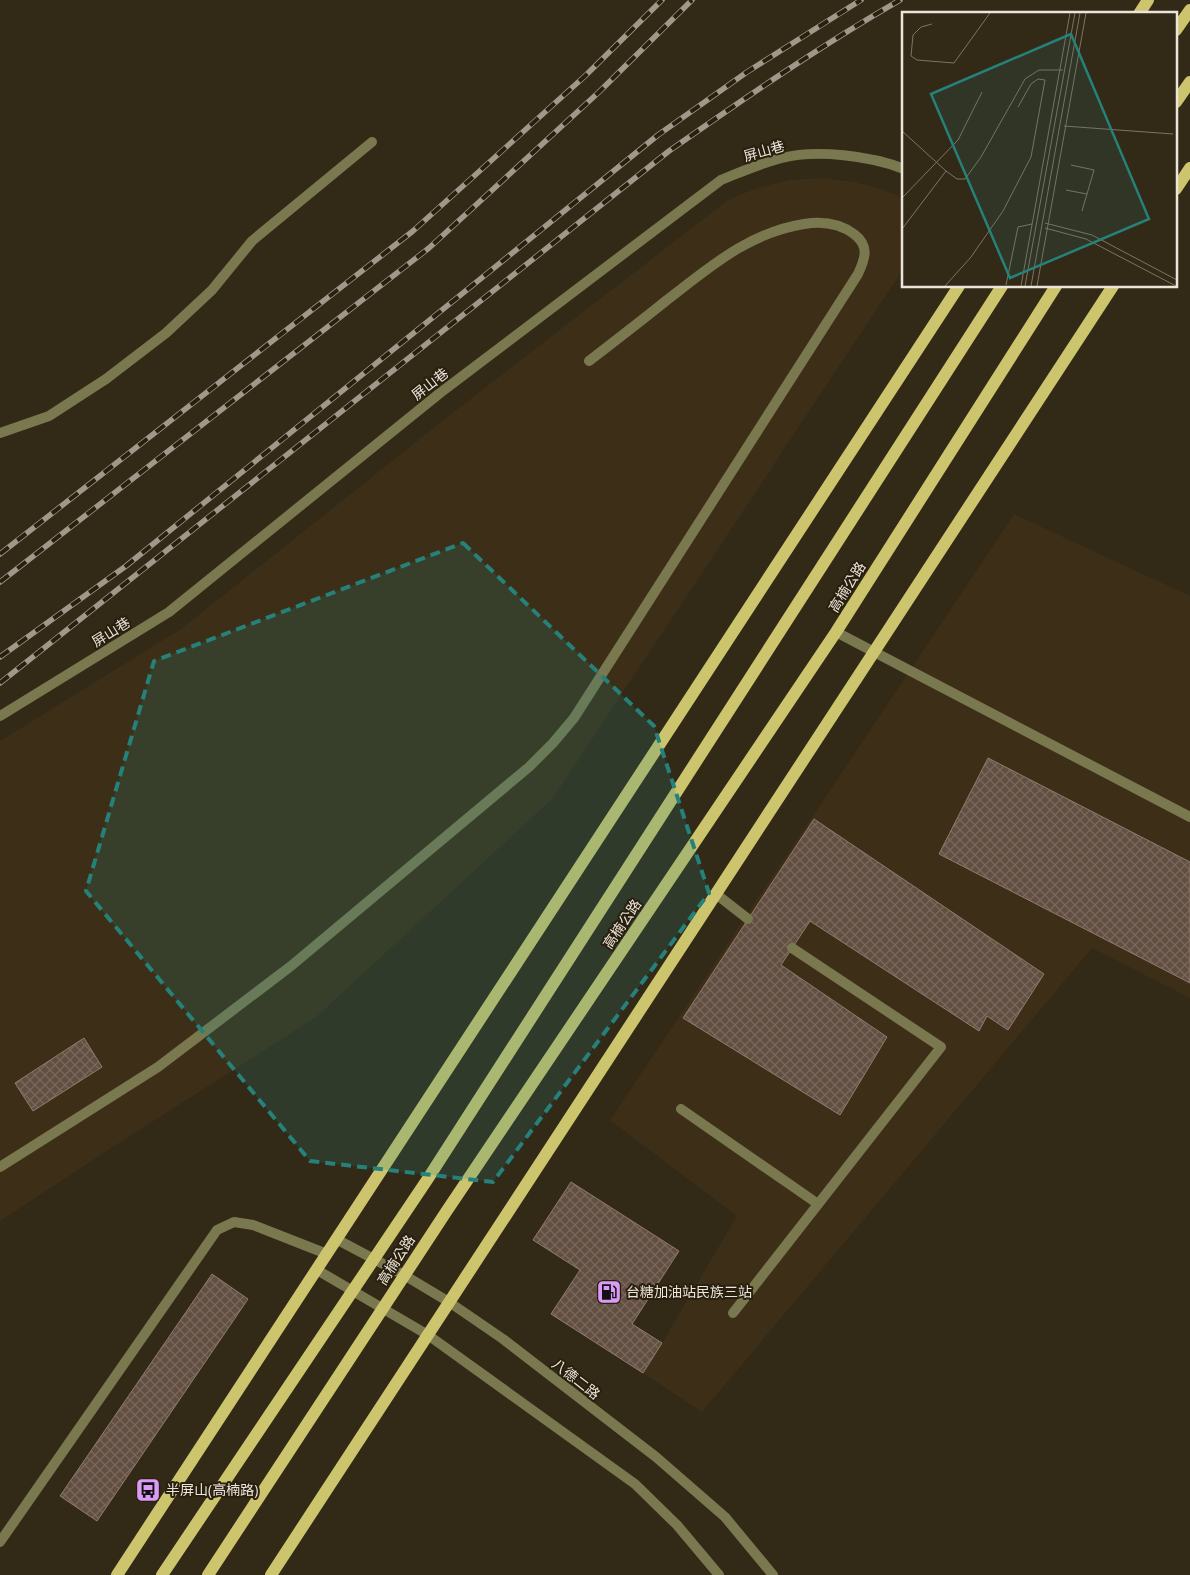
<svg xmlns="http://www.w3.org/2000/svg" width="1190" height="1575" font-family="'Open Sans','Noto Sans TC',sans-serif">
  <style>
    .built { fill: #3d2f17 }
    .building { fill: url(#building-cross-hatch); stroke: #907b6d }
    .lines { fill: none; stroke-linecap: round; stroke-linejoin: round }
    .service { stroke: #7a784f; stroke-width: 10 }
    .tertiary { stroke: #7a784f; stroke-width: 10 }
    .primary { stroke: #ccc56e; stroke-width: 12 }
    .rail-casing { stroke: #a0988a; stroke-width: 5.5 }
    .rail { stroke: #291f0e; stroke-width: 4; stroke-dasharray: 11; stroke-linecap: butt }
    .marked { fill: #258179; fill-opacity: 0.2; stroke: #258179; stroke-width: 4; stroke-dasharray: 10 6; stroke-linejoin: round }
    .labels { text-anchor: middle; stroke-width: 4; stroke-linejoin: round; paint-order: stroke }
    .street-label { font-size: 14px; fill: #ece5da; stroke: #291f0e }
    .poi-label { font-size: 14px; fill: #ece5da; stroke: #291f0e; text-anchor: start }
    .inset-road { fill: none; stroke: #7d7465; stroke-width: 1 }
    .view { fill: #258179; fill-opacity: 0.15; stroke: #258179; stroke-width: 2.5 }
    .inset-edge { fill: none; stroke: #ece5da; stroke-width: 2.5 }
  </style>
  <defs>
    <pattern id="building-cross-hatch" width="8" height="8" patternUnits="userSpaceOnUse" patternTransform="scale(1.25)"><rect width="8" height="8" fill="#624f42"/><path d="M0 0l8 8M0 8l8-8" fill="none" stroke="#79685d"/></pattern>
  </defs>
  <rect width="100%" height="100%" fill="#332917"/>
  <path class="built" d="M823,178L854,182L881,189L904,198V268L553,798L316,1017L119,1143L0,1221V741L181,629L455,411L728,200L757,188L789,180Z
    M1014,514L1190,596V998L1092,948L702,1412L643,1373L662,1343L737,1216L610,1120Z"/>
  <path class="building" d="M988,758L1190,862V983L939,854Z
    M814,819L1044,974L1008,1030L987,1016L979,1031L810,921L781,965L887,1037L840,1115L683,1018Z
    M84,1038L102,1067L33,1111L15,1083Z
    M571,1182L679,1251L632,1324L662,1343L643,1373L551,1314L580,1270L533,1240Z
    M212,1274L248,1299L97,1521L60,1496Z"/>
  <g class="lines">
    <path class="service" d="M0,433L49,416L106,379L166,333L212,290L252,241L372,142
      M836,632L1190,817
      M0,716L169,612L440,393L721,180C741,172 761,163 782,158C816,149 872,156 904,169
      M716,894L748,919
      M681,1109L818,1204
      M0,1167L158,1067L291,966L529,767L553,743L574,718L858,274C865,259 870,246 854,234C839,223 822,221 804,224C748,233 710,267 667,300C641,321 615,341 589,361
      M733,1313L941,1047L792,948
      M0,1542L217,1230L234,1222L253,1225L327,1254"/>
    <path class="tertiary" d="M336,1239L404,1275L449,1302L503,1339L656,1457L725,1517L773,1575
      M317,1270L428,1335L635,1484L677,1525L719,1575"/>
    <path class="primary" d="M1139,14L1148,0
      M1176,30L1190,10
      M1176,102L1190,82
      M1176,189L1190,168
      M117,1575L959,286
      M162,1575L427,1180L1002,286
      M208,1575L446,1212L836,632L1056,286
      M271,1575L1113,286"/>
    <defs>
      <path id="rail" d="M0,554L413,231L585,76L662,0
        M0,582L429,248L599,92L692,0
        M0,657L126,566L658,135L747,72L861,0
        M0,683L669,151C745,98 820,46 900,0"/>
    </defs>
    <use href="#rail" class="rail-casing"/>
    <use href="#rail" class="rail"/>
  </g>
  <path class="marked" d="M463,543L654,726L709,893L493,1182L310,1161L86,891L154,661Z"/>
  <defs>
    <symbol id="fuel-square" viewBox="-11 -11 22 22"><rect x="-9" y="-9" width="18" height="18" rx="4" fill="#da9af6" stroke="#291f0e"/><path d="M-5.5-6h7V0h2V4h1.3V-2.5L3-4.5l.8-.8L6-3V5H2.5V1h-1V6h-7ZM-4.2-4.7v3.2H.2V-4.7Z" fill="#111"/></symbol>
    <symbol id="bus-square" viewBox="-11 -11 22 22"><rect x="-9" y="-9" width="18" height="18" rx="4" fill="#da9af6" stroke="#291f0e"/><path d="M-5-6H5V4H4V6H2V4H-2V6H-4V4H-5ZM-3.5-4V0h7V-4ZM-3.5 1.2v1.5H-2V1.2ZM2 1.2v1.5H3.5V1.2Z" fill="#111"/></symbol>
  </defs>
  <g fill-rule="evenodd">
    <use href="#fuel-square" x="595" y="1278" width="28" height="28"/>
    <use href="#bus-square" x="134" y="1476" width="28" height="28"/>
  </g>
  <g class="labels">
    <g class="street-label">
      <text transform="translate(764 151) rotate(-16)" y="5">屏山巷</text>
      <text transform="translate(430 384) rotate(-38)" y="5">屏山巷</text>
      <text transform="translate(847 587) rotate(-58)" y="5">高楠公路</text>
      <text transform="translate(111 632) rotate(-32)" y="5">屏山巷</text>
      <text transform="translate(622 924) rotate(-56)" y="5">高楠公路</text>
      <text transform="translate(396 1260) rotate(-57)" y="5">高楠公路</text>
      <text transform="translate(576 1379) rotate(38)" y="5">八德二路</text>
    </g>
    <g class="poi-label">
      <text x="626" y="1297">台糖加油站民族三站</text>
      <text x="166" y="1495">半屏山(高楠路)</text>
    </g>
  </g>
  <g transform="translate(902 12)">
    <rect width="275" height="275" fill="#332917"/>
    <path class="inset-road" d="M30,12L19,15L11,23L9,44L15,48L52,51L88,1M162,114L271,122M0,119L44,159L55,167H63L79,145L123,67L137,58H161M169,153L192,158L180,199M164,178L185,182M0,186L56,128L80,80M143,211L190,223L275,268M143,216L184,227L274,274M0,217L44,159M104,273L116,215L130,212M43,274L69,245L101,199L129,145L143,68L136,67L129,72L116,95M119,274L168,1M123,274L173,1M129,274L178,1M135,274L184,1"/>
    <path class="view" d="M169,22L247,207L108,266L29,82Z"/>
    <rect width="275" height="275" class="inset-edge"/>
  </g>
</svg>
